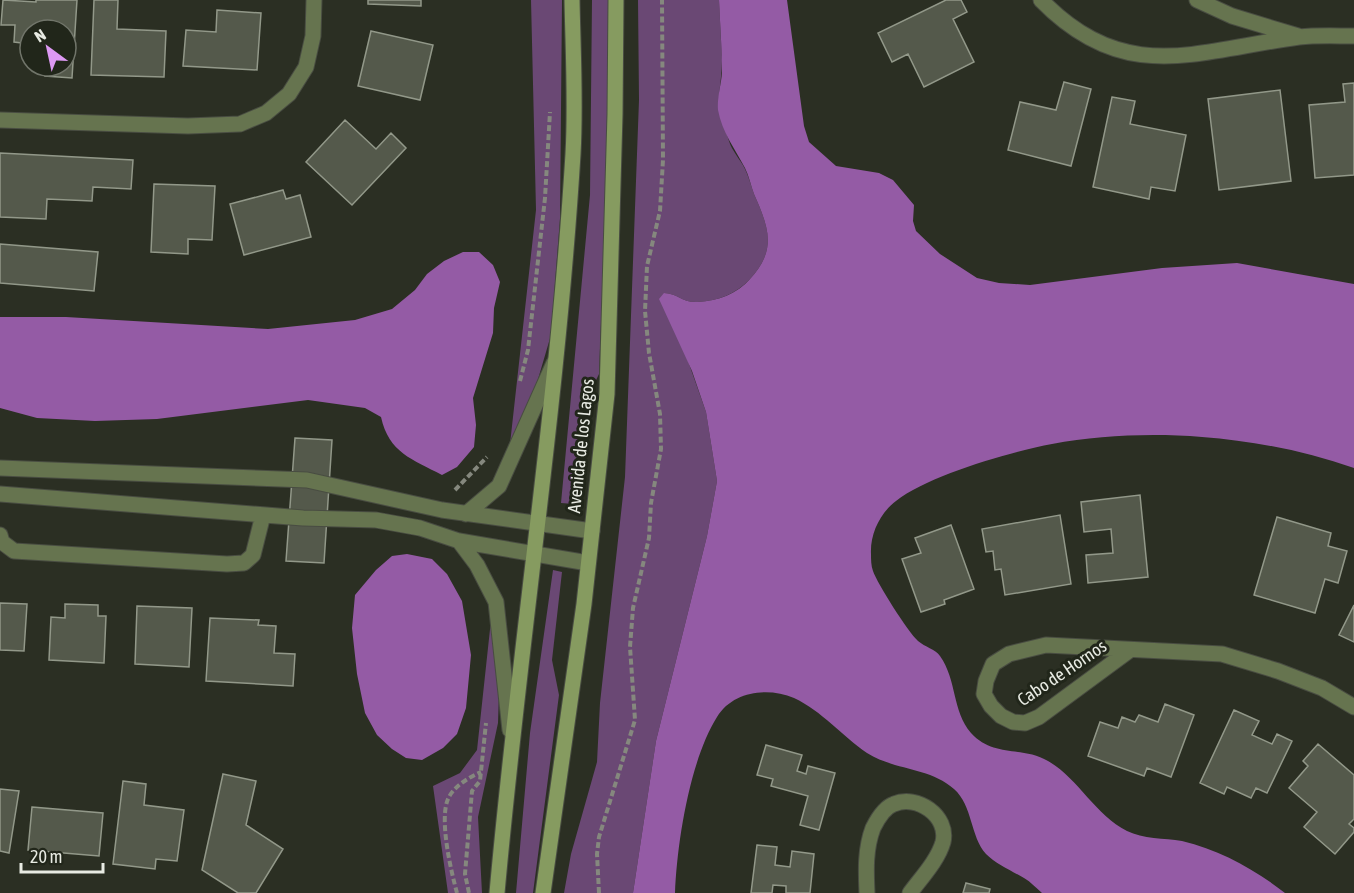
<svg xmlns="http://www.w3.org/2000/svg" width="1354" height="893" font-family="'Asap Condensed',sans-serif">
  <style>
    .green { fill: #6a4874 }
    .water { fill: #945ba5 }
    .building { fill: #54594b; stroke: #929889; stroke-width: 1.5 }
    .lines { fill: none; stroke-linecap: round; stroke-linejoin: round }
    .street-casing { stroke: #494d42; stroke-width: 17 }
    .secondary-casing { stroke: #494d42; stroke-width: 17 }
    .path { stroke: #85887e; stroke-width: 4; stroke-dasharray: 6 3; stroke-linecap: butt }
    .street { stroke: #66744f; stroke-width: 15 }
    .secondary { stroke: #869b60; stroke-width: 15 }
    .labels { text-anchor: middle; stroke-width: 6; stroke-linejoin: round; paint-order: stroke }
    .street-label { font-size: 18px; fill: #e8ebe3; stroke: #21261a }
  </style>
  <rect width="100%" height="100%" fill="#2b2f23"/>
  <path class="green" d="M531,0H562L560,219L551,335L531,403L510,444L536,210Z
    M592,0H609L606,196L599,374L585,403L574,504L561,503L590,195Z
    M638,0H719C720,20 721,40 722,60C722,72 720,84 719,96C718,109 725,128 729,141C732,151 740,159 745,169C749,177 751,186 754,194C768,226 778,249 750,279C736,294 718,301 698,302C682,303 677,293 664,293L706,412L717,481L707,536L656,741L633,893H564L571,854L597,762L600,703L625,477L639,100Z
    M553,570L562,572L552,660L559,695L533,893H516L530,733Z
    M491,620L499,693L498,723L478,817L482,893H448L433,786L460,773L477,750Z"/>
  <path class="water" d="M719,0H787L804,126L809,142L836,166L879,173L893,180L914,205L913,221L916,231L940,254L977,278L999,283L1030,285L1162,268L1237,263L1354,284V468C1305,451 1254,441 1202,437C1153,433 1100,435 1052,444C1010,452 929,475 896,501C880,513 870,534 871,554C871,559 871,566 873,571C877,583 908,632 918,641C925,647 935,649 940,656C957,680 952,711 971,733C994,758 1023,746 1048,761C1078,778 1095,815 1127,831C1143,839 1164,838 1182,841C1220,850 1254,869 1285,893H1042C1036,888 1031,882 1024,878C1012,871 996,864 986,854C970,836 973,806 954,789C929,767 896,771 867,753C842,736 822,711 794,698C768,687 733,691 717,717C690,760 677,842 675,893H633L656,741L707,536L717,481L706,412L692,371L659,299L664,293C677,293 682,303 698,302C718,301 737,294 750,279C778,249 768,226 754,194C751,186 749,176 745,168C735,149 722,132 718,110C717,98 721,85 722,73C722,49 720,24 719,0Z
    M463,252H479L493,265L500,282L494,308L493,333L473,398L476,425L474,447L457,467L442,475C412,459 389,453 381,417L365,408L308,400L157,419L95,421L37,418L0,408V317H66L268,329L355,320L392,309L415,290L427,274L444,261Z
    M407,554L432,559L447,574L462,601L471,655L466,708L457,734L443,748L422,760L406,758L392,749L377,735L365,713L357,674L352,628L355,595L376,570L392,556Z"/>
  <path class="building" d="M3,0L36,2V0H77L72,78L45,76L46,66H66V30H30V44L14,42L15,25H1Z
    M94,0H118L117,29L166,31L164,77L91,75Z
    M368,0H421V6L368,4Z
    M946,0H961L967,12L953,19L974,62L924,87L908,54L892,62L878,33Z
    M217,10L261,13L257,70L183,66L186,30L216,32Z
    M371,31L433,45L420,100L358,86Z
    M1064,82L1091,89L1071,166L1008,150L1020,102L1056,110Z
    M1354,83V175L1315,178L1309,105L1345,102L1343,84Z
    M1280,90L1291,181L1219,190L1208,99Z
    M1112,97L1135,101L1130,124L1186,135L1175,191L1151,187L1149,199L1093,187Z
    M345,120L376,149L391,133L406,148L352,205L306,162Z
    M0,153L133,160L131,189L93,187L92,201L47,199L46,219L0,217Z
    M154,184L215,186L212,240L188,239V254L151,252Z
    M283,190L286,199L300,195L311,237L244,255L230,204Z
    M0,244L98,252L94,291L0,283Z
    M295,438L332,440L324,563L286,561Z
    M1140,495L1148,577L1088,583L1086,555L1113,553L1111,529L1084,532L1081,502Z
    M1060,515L1071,584L1005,595L1001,569L995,570L993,551L986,552L982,529Z
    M1277,517L1331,533L1328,546L1347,551L1338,583L1325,579L1315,613L1254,595Z
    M951,525L974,589L944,600L945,604L921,612L902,559L921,553L915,538Z
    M0,603L27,604L24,651L0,650Z
    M65,604L98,605V616H106L104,663L49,660L51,617L65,618Z
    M1354,605V642L1339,635Z
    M137,606L192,608L189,667L135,664Z
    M210,618L259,620L258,625L276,626L274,653L295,654L293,686L206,681Z
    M1165,704L1194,715L1171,777L1147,768L1144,776L1088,756L1100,722L1118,728L1122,717L1135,722L1139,715L1158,722Z
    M1234,710L1259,721L1252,735L1272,744L1277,734L1292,741L1267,793L1256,788L1251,798L1227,787L1224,794L1200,783Z
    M1318,744L1354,775V819L1349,824L1354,828V832L1335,854L1304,827L1317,812L1289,788L1308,766L1303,761Z
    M766,745L802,755L797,771L806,774L808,766L835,773L819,830L800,825L808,796L771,786L773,779L757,775Z
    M223,774L256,781L246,825L283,849L256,893H238L202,870Z
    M123,781L146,784L144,805L184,810L177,861L156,859L155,869L113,864Z
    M0,789L19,791L9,853L0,851Z
    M32,807L103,813L99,856L28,850Z
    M757,845L777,847L775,865L790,867L792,851L814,854L810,893H786V886L773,885L772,893H751Z
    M966,883L990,889L989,893H963Z"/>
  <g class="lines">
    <defs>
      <path id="street" d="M1041,0C1125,86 1196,51 1299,37C1317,35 1336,36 1354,36
        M1197,0L1232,16L1298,36
        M0,120L188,126L240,124L266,113L289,94L306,67L313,36L314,0
        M0,468L307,480L442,510L592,531
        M0,494L303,518L376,520L420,528L459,541L588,563
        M466,514L499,486L554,363
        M0,535L2,542L14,551L227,564L244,563L253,555L263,515
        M459,541L477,565L496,602L510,730
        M1130,650L1039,717L1025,723L1013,722L1001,716L991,706L984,694L986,681L993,664L1009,654L1046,645L1222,654L1278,671L1322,688L1354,707
        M867,893C866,871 865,849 873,828C877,820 885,807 894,804C917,794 949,816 943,842C938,860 921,878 910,893"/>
      <path id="secondary" d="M497,893C519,646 558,401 573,154C576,103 573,51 572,0
        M543,893L584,604L607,394L615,114L616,0"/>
    </defs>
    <use href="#street" class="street-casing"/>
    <use href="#secondary" class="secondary-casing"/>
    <path class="path" d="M520,381L528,350L545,198L550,112
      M455,490L487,457
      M457,893C451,871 439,820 448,799C453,787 469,777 481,772
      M469,893L465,874L472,791L480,781L486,723
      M599,893L597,854L599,837L635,720L630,647L633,608L649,538L651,503L661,449L660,414L649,353L645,311L647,266L660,211L663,160L662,0"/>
    <use href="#street" class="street"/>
    <use href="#secondary" class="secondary"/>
  </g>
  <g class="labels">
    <g class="street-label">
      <text transform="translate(581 446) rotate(-84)" y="6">Avenida de los Lagos</text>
      <text transform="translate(1062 673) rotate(-34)" y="6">Cabo de Hornos</text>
    </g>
  </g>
  <g transform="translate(48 48) rotate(327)"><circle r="28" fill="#21261a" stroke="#71756a" stroke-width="1.5"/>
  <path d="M0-4.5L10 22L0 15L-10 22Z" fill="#dd99f3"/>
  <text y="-9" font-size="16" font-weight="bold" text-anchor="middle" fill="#e8ebe3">N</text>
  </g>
  <path d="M21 863v9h82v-9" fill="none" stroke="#e8ebe3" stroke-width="3"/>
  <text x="30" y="863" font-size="18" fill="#e8ebe3" stroke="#21261a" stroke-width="4.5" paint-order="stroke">20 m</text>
</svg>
